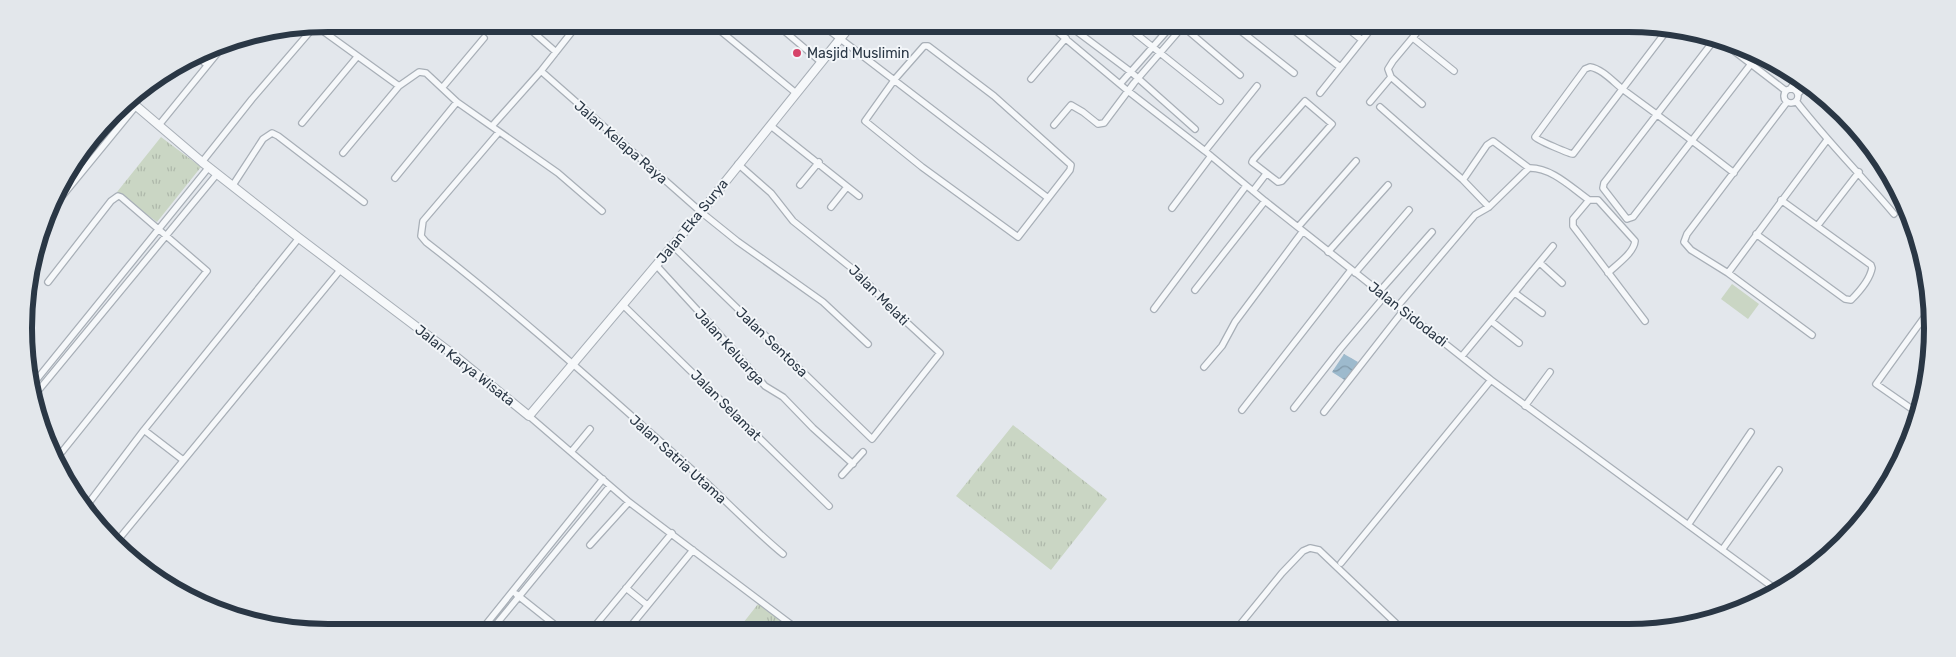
<svg xmlns="http://www.w3.org/2000/svg" width="1956" height="657" font-family="Rubik,sans-serif">
  <style>
    .grass { fill: url(#grass-tufts) }
    .garden { fill: #cad6c4 }
    .water { fill: url(#water-waves) }
    .lines { fill: none; stroke-linecap: round; stroke-linejoin: round }
    .minor-casing { stroke: #a8afb7; stroke-width: 8 }
    .tertiary-casing { stroke: #a8afb7; stroke-width: 10 }
    .minor { stroke: #f6f8fa; stroke-width: 5.5 }
    .tertiary { stroke: #f6f8fa; stroke-width: 8 }
    .poi-dot { fill: #d64369; stroke: #f3f6f9; stroke-width: 2 }
    .labels { text-anchor: middle; stroke-width: 4; stroke-linejoin: round; paint-order: stroke }
    .poi-label { font-size: 14px; fill: #2a3745; stroke: #f3f6f9; text-anchor: start }
    .street-label { font-size: 14px; fill: #2a3745; stroke: #f3f6f9 }
    .rim { fill: none; stroke: #2a3745; stroke-width: 6 }
  </style>
  <defs>
    <pattern id="grass-tufts" width="24" height="20" patternUnits="userSpaceOnUse" patternTransform="scale(1.25)"><rect width="24" height="20" fill="#cad6c4"/><path d="M3 7l-1-3M5 7V3M7 7l1-3M15 17l-1-3M17 17v-4M19 17l1-3" fill="none" stroke="#aeb8aa"/></pattern>
    <pattern id="water-waves" width="16" height="10" patternUnits="userSpaceOnUse" patternTransform="scale(1.25)"><rect width="16" height="10" fill="#9dbacd"/><path d="M0 5q4-4 8 0t8 0" fill="none" stroke="#8098a8"/></pattern>
  </defs>
  <rect width="100%" height="100%" fill="#e3e7ec"/>
  <path class="grass" d="M161,137L201,167L157,222L117,192Z
    M1013,425L1107,499L1051,570L956,496Z
    M758,604L795,632H736Z"/>
  <path class="garden" d="M1732,284L1759,304L1748,319L1721,299Z"/>
  <path class="water" d="M1344,354L1358,362L1346,381L1332,372Z"/>
  <g class="lines">
    <defs>
      <path id="minor" d="M524,24L556,52
        M712,24L796,93
        M776,24L821,62
        M821,24L1048,198
        M1048,24L1128,91L1205,151L1265,201L1491,380L1778,591
        M1067,24L1131,72L1195,129
        M1124,24L1220,101
        M1180,24L1240,75
        M1232,24L1294,73
        M1286,24L1340,67
        M1342,24L1362,40
        M316,26L399,86L419,72L426,73L457,102L558,173L602,211
        M1668,29L1573,154C1570,154 1537,140 1535,137L1585,69L1590,67C1603,69 1615,84 1625,91C1662,118 1698,145 1734,173
        M1413,38L1454,71
        M1715,39L1604,183L1603,188L1627,219L1633,217L1751,64
        M1725,44L1786,91
        M924,46H928L994,96L1071,165L1070,170L1018,237L922,167L865,121L895,79Z
        M197,56L207,65
        M541,71L701,212L737,241L823,302L868,344
        M1391,77L1422,104
        M1031,79L1066,38
        M1120,84L1173,24
        M442,88L484,38
        M1784 96a7 7 0 1 1 14 0a7 7 0 1 1-14 0Z
        M1790,89L1798,79
        M1320,93L1375,24
        M1798,94L1807,84
        M1305,101L1332,124L1282,181L1278,182L1252,162L1253,160Z
        M1796,101C1827,141 1862,176 1894,214
        M1370,102L1391,77L1388,69L1393,61L1424,24
        M1787,102L1687,234L1684,242L1691,250L1728,273L1812,335
        M1380,107L1463,180L1489,207
        M302,123L357,57
        M159,125L224,45
        M1054,125L1071,105L1083,112L1098,124L1104,123L1134,83L1185,24
        M492,126L541,71L578,24
        M771,126L859,196
        M499,132L423,221L421,236L426,242C520,315 608,395 697,474C726,501 753,529 783,554
        M1205,151L1257,86
        M343,153L399,86
        M202,162L252,99L314,27
        M395,178L457,102
        M1463,180L1487,145L1493,141L1529,168C1551,167 1572,188 1589,200H1598L1635,241C1634,253 1616,265 1608,273
        M233,185L263,139L272,133L278,136L364,202
        M800,185L819,162
        M1253,191L1266,174
        M1589,200L1573,219V226L1645,321
        M831,207L847,187
        M1172,208L1211,156
        M50,211L136,106
        M1818,225L1859,172
        M1298,227L1356,161
        M1756,234L1845,299L1851,300C1859,292 1870,279 1872,268L1871,265L1781,200
        M672,245L872,439L940,353L890,307L859,274L793,221L771,193L738,164
        M1328,252L1388,185
        M1540,263L1562,283
        M656,265L711,325L765,386L783,397L813,428L853,464
        M1355,273L1409,210
        M1728,273L1827,140
        M48,282L111,201L118,196L121,197L207,271L57,458
        M1195,290L1265,201
        M1379,292L1432,232
        M1515,293L1542,313
        M623,305L829,506
        M1397,307L1475,215L1489,207L1529,168
        M1154,309L1246,186
        M1491,321L1519,343
        M1462,356L1553,246
        M1204,367L1222,346L1235,322L1303,231
        M33,384L209,167
        M33,397L217,174
        M1525,406L1550,372
        M1294,408L1341,348L1384,297
        M1242,410L1351,270
        M1324,412L1403,311
        M1919,414L1876,384L1928,312
        M529,416L629,502L801,632
        M144,430L183,460
        M571,452L590,429
        M842,475L863,452
        M85,508L144,430L299,238
        M1688,525L1751,432
        M118,540L341,269
        M590,545L629,502
        M1722,550L1779,470
        M1341,563L1491,380
        M626,588L647,605
        M516,594L565,633
        M1761,602L1775,589
        M1234,632L1282,573L1303,551L1310,548L1319,550L1404,631
        M479,633L603,479
        M489,633L610,486
        M589,633L672,533
        M625,633L693,550"/>
      <path id="tertiary" d="M128,99L202,162L299,238L455,356L529,416L701,212L852,24"/>
    </defs>
    <use href="#minor" class="minor-casing"/>
    <use href="#tertiary" class="tertiary-casing"/>
    <use href="#minor" class="minor"/>
    <use href="#tertiary" class="tertiary"/>
  </g>
  <circle class="poi-dot" cx="797" cy="53" r="5"/>
  <g class="labels">
    <g class="poi-label">
      <text x="807" y="58">Masjid Muslimin</text>
    </g>
    <g class="street-label">
      <text transform="translate(621 142) rotate(41)" y="5">Jalan Kelapa Raya</text>
      <text transform="translate(692 221) rotate(-51)" y="5">Jalan Eka Surya</text>
      <text transform="translate(879 295) rotate(45)" y="5">Jalan Melati</text>
      <text transform="translate(1408 314) rotate(38)" y="5">Jalan Sidodadi</text>
      <text transform="translate(772 342) rotate(44)" y="5">Jalan Sentosa</text>
      <text transform="translate(730 347) rotate(48)" y="5">Jalan Keluarga</text>
      <text transform="translate(465 365) rotate(38)" y="5">Jalan Karya Wisata</text>
      <text transform="translate(726 405) rotate(45)" y="5">Jalan Selamat</text>
      <text transform="translate(678 459) rotate(42)" y="5">Jalan Satria Utama</text>
    </g>
  </g>
  <path d="M0 0H1956V657H0ZM328 32H1628A296 296 0 0 1 1924 328V328A296 296 0 0 1 1628 624H328A296 296 0 0 1 32 328V328A296 296 0 0 1 328 32Z" fill="#e3e7eb" fill-rule="evenodd"/>
  <path class="rim" d="M328 32H1628A296 296 0 0 1 1924 328V328A296 296 0 0 1 1628 624H328A296 296 0 0 1 32 328V328A296 296 0 0 1 328 32Z"/>
</svg>
